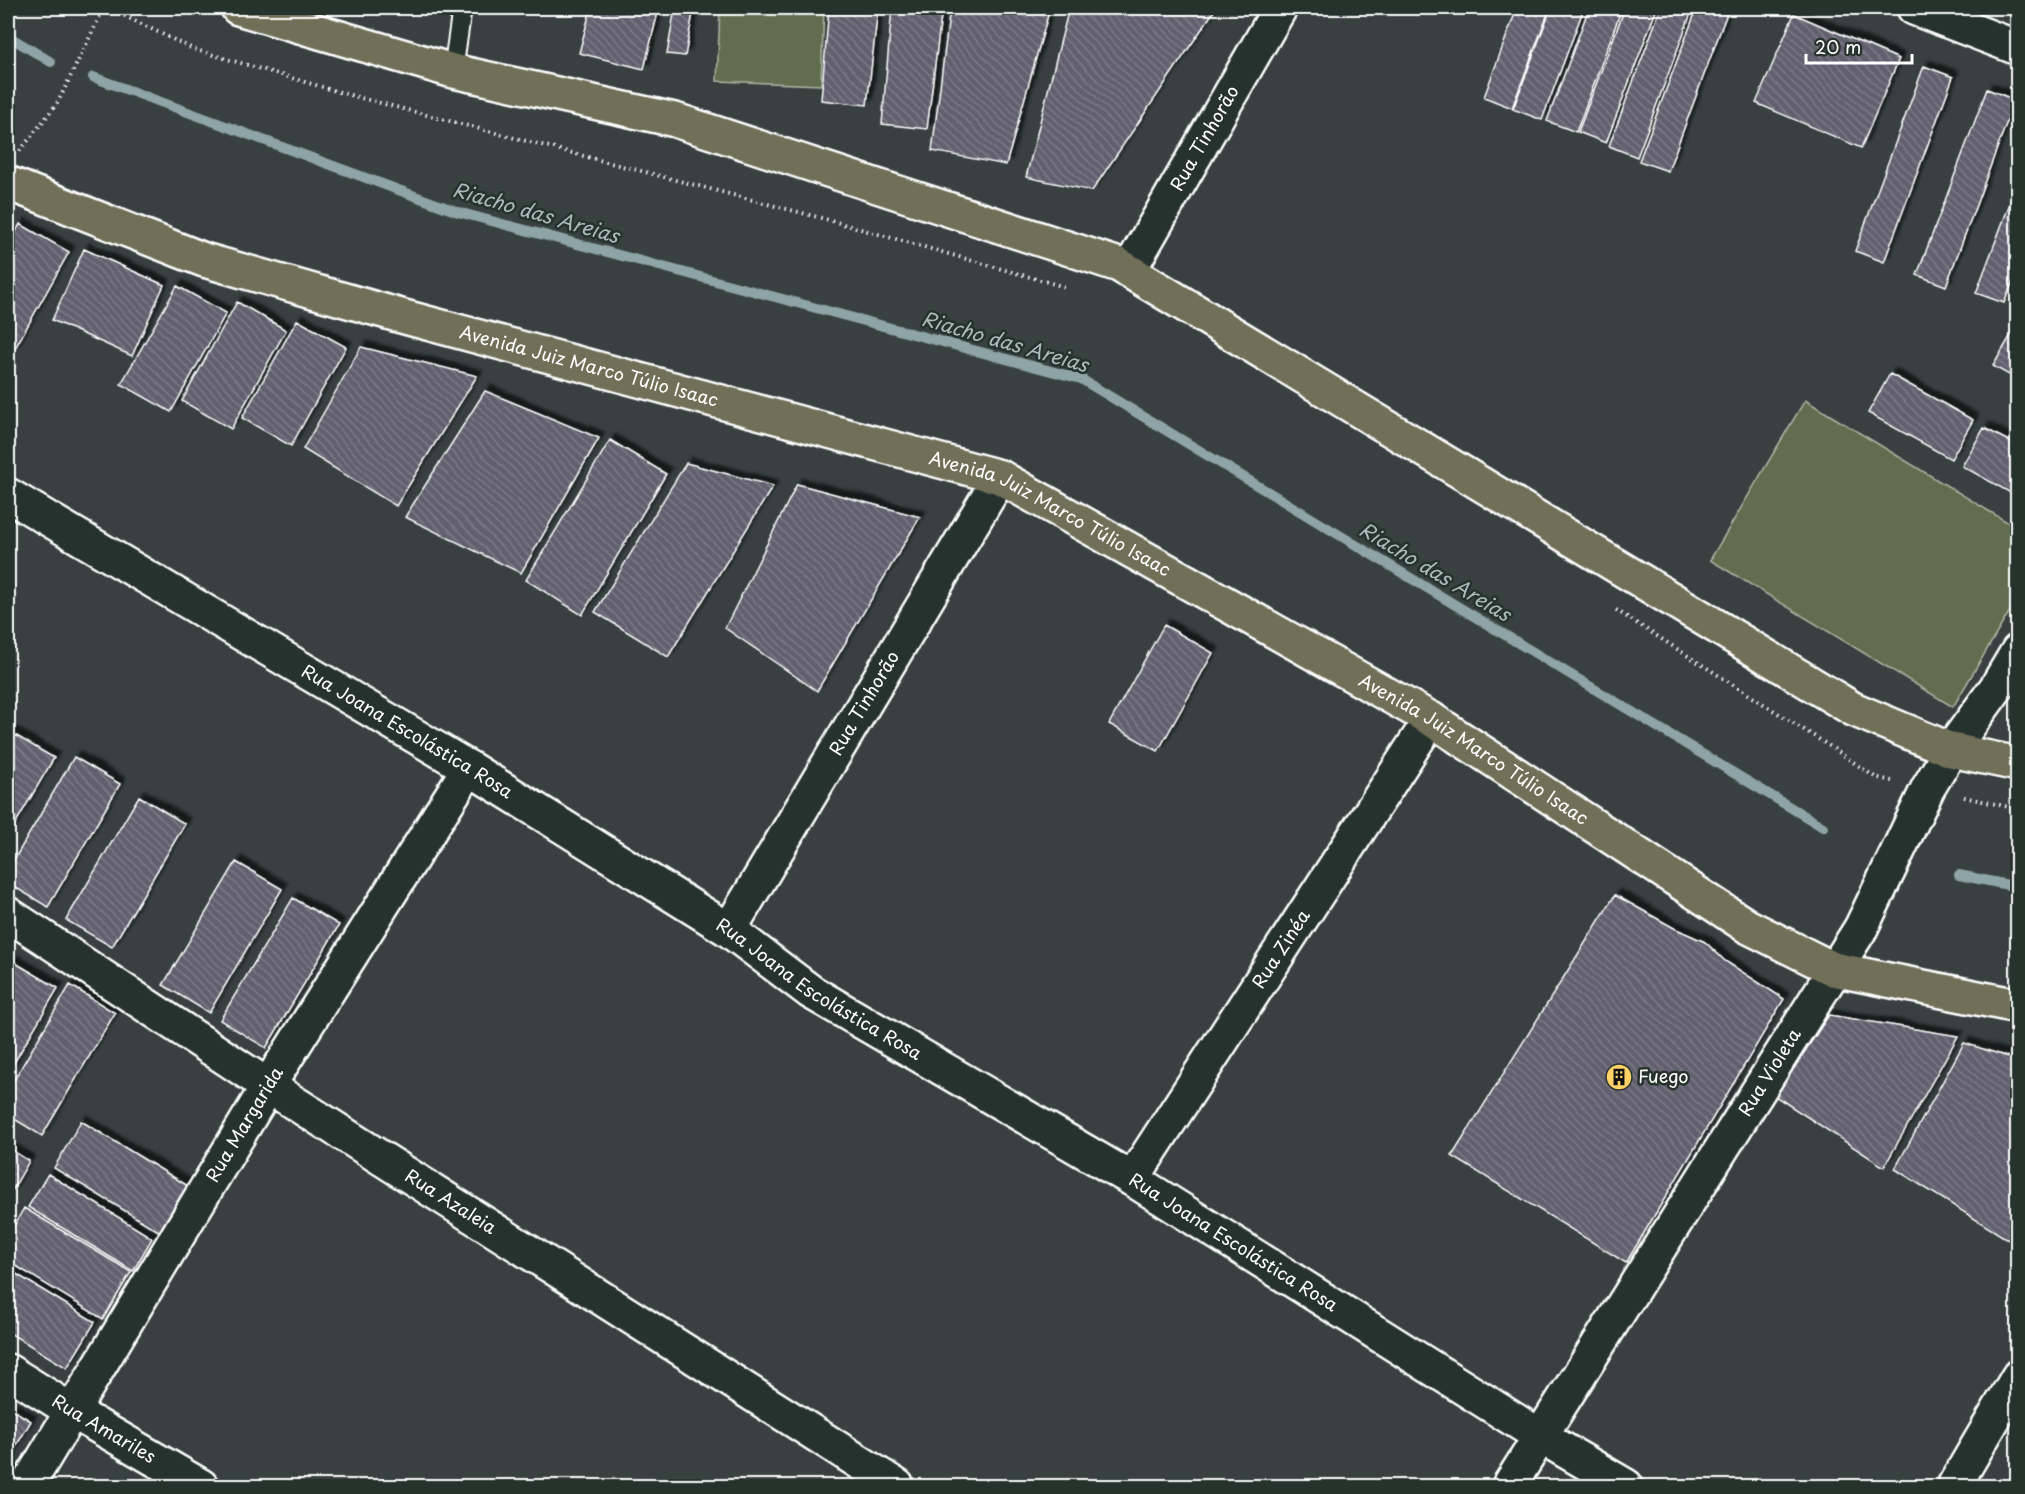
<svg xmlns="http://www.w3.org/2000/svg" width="2025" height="1494" font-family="'Playpen Sans',sans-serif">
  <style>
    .garden { fill: #616e50; stroke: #b0b6a8; stroke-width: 1.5 }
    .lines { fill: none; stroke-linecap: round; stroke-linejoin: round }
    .stream { stroke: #8fa4a6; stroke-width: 10 }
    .building { fill: url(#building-back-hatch); stroke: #fff; stroke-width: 1.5; filter: url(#shadow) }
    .service-casing { stroke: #fff; stroke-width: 22 }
    .minor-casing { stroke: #fff; stroke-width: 38 }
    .tertiary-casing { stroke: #fff; stroke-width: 38 }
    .primary-casing { stroke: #fff; stroke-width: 38 }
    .path { stroke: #fff; stroke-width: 4; stroke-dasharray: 1.5 4.5; stroke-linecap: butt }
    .service { stroke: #26332d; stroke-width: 18 }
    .minor { stroke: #26332d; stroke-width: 33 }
    .tertiary { stroke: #26332d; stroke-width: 33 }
    .primary { stroke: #706f59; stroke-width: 33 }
    .labels { text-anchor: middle; stroke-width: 5; stroke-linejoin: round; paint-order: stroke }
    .street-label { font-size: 18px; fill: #fff; stroke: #26332d }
    .poi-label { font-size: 18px; fill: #fff; stroke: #26332d; text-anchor: start }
    .water-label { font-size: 20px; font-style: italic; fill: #abbbbc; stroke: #26332d }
  </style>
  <defs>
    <pattern id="building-back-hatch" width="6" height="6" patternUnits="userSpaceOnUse" patternTransform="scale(1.5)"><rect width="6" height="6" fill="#62616e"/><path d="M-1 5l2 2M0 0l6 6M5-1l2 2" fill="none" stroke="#7a7984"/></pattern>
    <filter id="shadow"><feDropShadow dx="5.5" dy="-5.5" stdDeviation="1.5" flood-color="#0009"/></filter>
  </defs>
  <rect width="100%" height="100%" fill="#384140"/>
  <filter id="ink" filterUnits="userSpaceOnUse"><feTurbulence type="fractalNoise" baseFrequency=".0167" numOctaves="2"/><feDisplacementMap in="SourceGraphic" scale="12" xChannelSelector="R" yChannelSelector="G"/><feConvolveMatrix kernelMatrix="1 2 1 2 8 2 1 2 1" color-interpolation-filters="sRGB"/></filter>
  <g filter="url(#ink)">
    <path class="garden" d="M720,8H824L821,85L717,81Z
      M1805,400L2017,528V599L1953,707L1710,560Z"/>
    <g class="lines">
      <path class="stream" d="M8,36L51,62
        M93,77L458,212L1081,379L1823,827
        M1959,875L2018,887"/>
    </g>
    <path class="building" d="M591,8H659L644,69L579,53Z
      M675,8H694L685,56L667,54Z
      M829,8H878L867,105L821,100Z
      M892,8H942L927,129L882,124Z
      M950,8H1050L1006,165L932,151Z
      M1069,8H1216L1092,191L1026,177Z
      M1517,8H1550L1512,108L1484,97Z
      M1551,8H1584L1542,120L1513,109Z
      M1589,8H1622L1576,132L1547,121Z
      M1625,8H1657L1606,143L1578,132Z
      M1661,8H1693L1637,157L1609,146Z
      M1697,8H1729L1668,171L1639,161Z
      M1794,14L1899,59L1861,148L1756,103Z
      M1924,66L1953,77L1884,262L1855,251Z
      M1987,89L2015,100L1946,286L1917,275Z
      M2018,182V269L2004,303L1976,293Z
      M20,224L69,252L14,350L8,347V247Z
      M84,249L164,285L132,356L52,320Z
      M177,286L226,313L171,412L121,384Z
      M237,302L286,330L231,429L182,401Z
      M297,320L346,347L291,446L242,418Z
      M2018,323V380L1993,366Z
      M361,347L477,376L396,506L303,449Z
      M1890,374L1973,420L1951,459L1868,413Z
      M485,391L599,438L521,573L405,517Z
      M1984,428L2018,446V497L1962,466Z
      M610,440L666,474L582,615L526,580Z
      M686,463L773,486L668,657L595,612Z
      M797,484L920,517L817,691L725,628Z
      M1164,625L1213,653L1158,751L1109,724Z
      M8,731L54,758L8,836Z
      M74,757L120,784L48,907L8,883V870Z
      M139,796L185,824L112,947L66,920Z
      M236,862L282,889L209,1013L163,985Z
      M1615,895L1674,928L1705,942L1725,961L1784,999L1626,1263L1452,1156Z
      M293,898L339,925L266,1048L220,1020Z
      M12,961L58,988L8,1073V968Z
      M70,985L115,1013L42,1136L8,1115V1090Z
      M1829,1015L1958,1036L1884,1167L1775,1096Z
      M1964,1043L2018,1060V1246L1895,1169Z
      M81,1121L188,1186L160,1232L54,1168Z
      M8,1148L29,1161L8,1198Z
      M48,1174L152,1238L133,1271L28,1207Z
      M24,1208L131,1272L103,1319L8,1261V1236Z
      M8,1269L95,1322L67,1368L8,1332Z
      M8,1407L31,1421L8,1460Z"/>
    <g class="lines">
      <defs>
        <path id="service" d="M453,71L462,8"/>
        <g id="minor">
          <path d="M1914,8L2018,48"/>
          <path id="s1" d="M1129,270L1280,8"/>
          <path id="s2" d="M8,495L469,768L729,930L811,992L1132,1179L1540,1436L1626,1486"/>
          <path id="s3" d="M8,914L268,1086L897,1486"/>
          <path id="s4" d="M729,930L1000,477"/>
          <path id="s5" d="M1132,1179L1431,719"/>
          <path id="s6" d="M8,1371L72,1411L201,1486"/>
          <path id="s7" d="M27,1486L268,1086L469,768"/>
          <path d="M1954,1486L2018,1377"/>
        </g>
        <g id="tertiary">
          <path id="s8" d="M1509,1486L1861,928L1928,788L1951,750L1996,688L2018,651"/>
        </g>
        <g id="primary">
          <path d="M238,8L453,71L675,120L1119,265L1853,709L1951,750L2018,764"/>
          <path id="s9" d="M8,183L204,260L401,316L1000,477L1431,719L1747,926L1833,969L2018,1006"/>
        </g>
      </defs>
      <use href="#service" class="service-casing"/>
      <use href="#minor" class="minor-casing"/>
      <use href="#tertiary" class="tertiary-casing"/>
      <use href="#primary" class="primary-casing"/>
      <path class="path" d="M108,8L193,49L346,94L829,220L1065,287
        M20,151L58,102L104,8
        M1616,610L1831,747L1875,777L1892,781
        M1964,797L2018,809"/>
      <use href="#service" class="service"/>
      <use href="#minor" class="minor"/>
      <use href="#tertiary" class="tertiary"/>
      <use href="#primary" class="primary"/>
    </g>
  </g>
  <defs>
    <symbol id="building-disc" viewBox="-11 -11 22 22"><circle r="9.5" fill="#ffd166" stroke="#26332d"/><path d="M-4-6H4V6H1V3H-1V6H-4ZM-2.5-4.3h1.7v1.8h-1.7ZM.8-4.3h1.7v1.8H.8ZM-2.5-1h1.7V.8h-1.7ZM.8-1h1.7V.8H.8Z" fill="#111"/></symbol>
  </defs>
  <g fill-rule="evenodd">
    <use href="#building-disc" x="1604" y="1062" width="30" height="30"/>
  </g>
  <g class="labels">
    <g class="street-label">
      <text dy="6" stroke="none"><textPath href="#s1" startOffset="152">Rua Tinhorão</textPath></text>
      <text dy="6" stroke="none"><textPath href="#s9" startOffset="610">Avenida Juiz Marco Túlio Isaac</textPath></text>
      <text dy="6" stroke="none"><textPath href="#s9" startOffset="1096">Avenida Juiz Marco Túlio Isaac</textPath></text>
      <text dy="6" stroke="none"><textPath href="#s4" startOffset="264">Rua Tinhorão</textPath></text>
      <text dy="6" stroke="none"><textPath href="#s2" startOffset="464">Rua Joana Escolástica Rosa</textPath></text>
      <text dy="6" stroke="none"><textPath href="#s9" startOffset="1582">Avenida Juiz Marco Túlio Isaac</textPath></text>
      <text dy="6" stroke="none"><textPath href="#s5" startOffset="274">Rua Zinéa</textPath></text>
      <text dy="6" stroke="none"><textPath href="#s2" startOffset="950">Rua Joana Escolástica Rosa</textPath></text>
      <text dy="6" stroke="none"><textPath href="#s8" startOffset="489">Rua Violeta</textPath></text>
      <text dy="6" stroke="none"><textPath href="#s7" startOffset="422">Rua Margarida</textPath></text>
      <text dy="6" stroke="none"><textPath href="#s3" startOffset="528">Rua Azaleia</textPath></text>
      <text dy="6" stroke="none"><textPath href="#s2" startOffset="1436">Rua Joana Escolástica Rosa</textPath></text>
      <text dy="6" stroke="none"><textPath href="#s6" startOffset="112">Rua Amariles</textPath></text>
    </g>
    <g class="poi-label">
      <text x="1638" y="1083">Fuego</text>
    </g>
    <g class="water-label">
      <text transform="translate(536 213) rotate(16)" y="7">Riacho das Areias</text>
      <text transform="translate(1005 342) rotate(16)" y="7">Riacho das Areias</text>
      <text transform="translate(1435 572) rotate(31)" y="7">Riacho das Areias</text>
    </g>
  </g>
  <rect width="2025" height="1494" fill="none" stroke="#26332d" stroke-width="30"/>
  <rect x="15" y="15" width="1995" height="1464" fill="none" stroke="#fff" stroke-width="2" filter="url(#ink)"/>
  <path d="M1806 54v9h106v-9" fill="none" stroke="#ffffff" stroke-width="3"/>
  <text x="1815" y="54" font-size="18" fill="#ffffff" stroke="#26332d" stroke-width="4.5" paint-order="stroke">20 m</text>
</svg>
